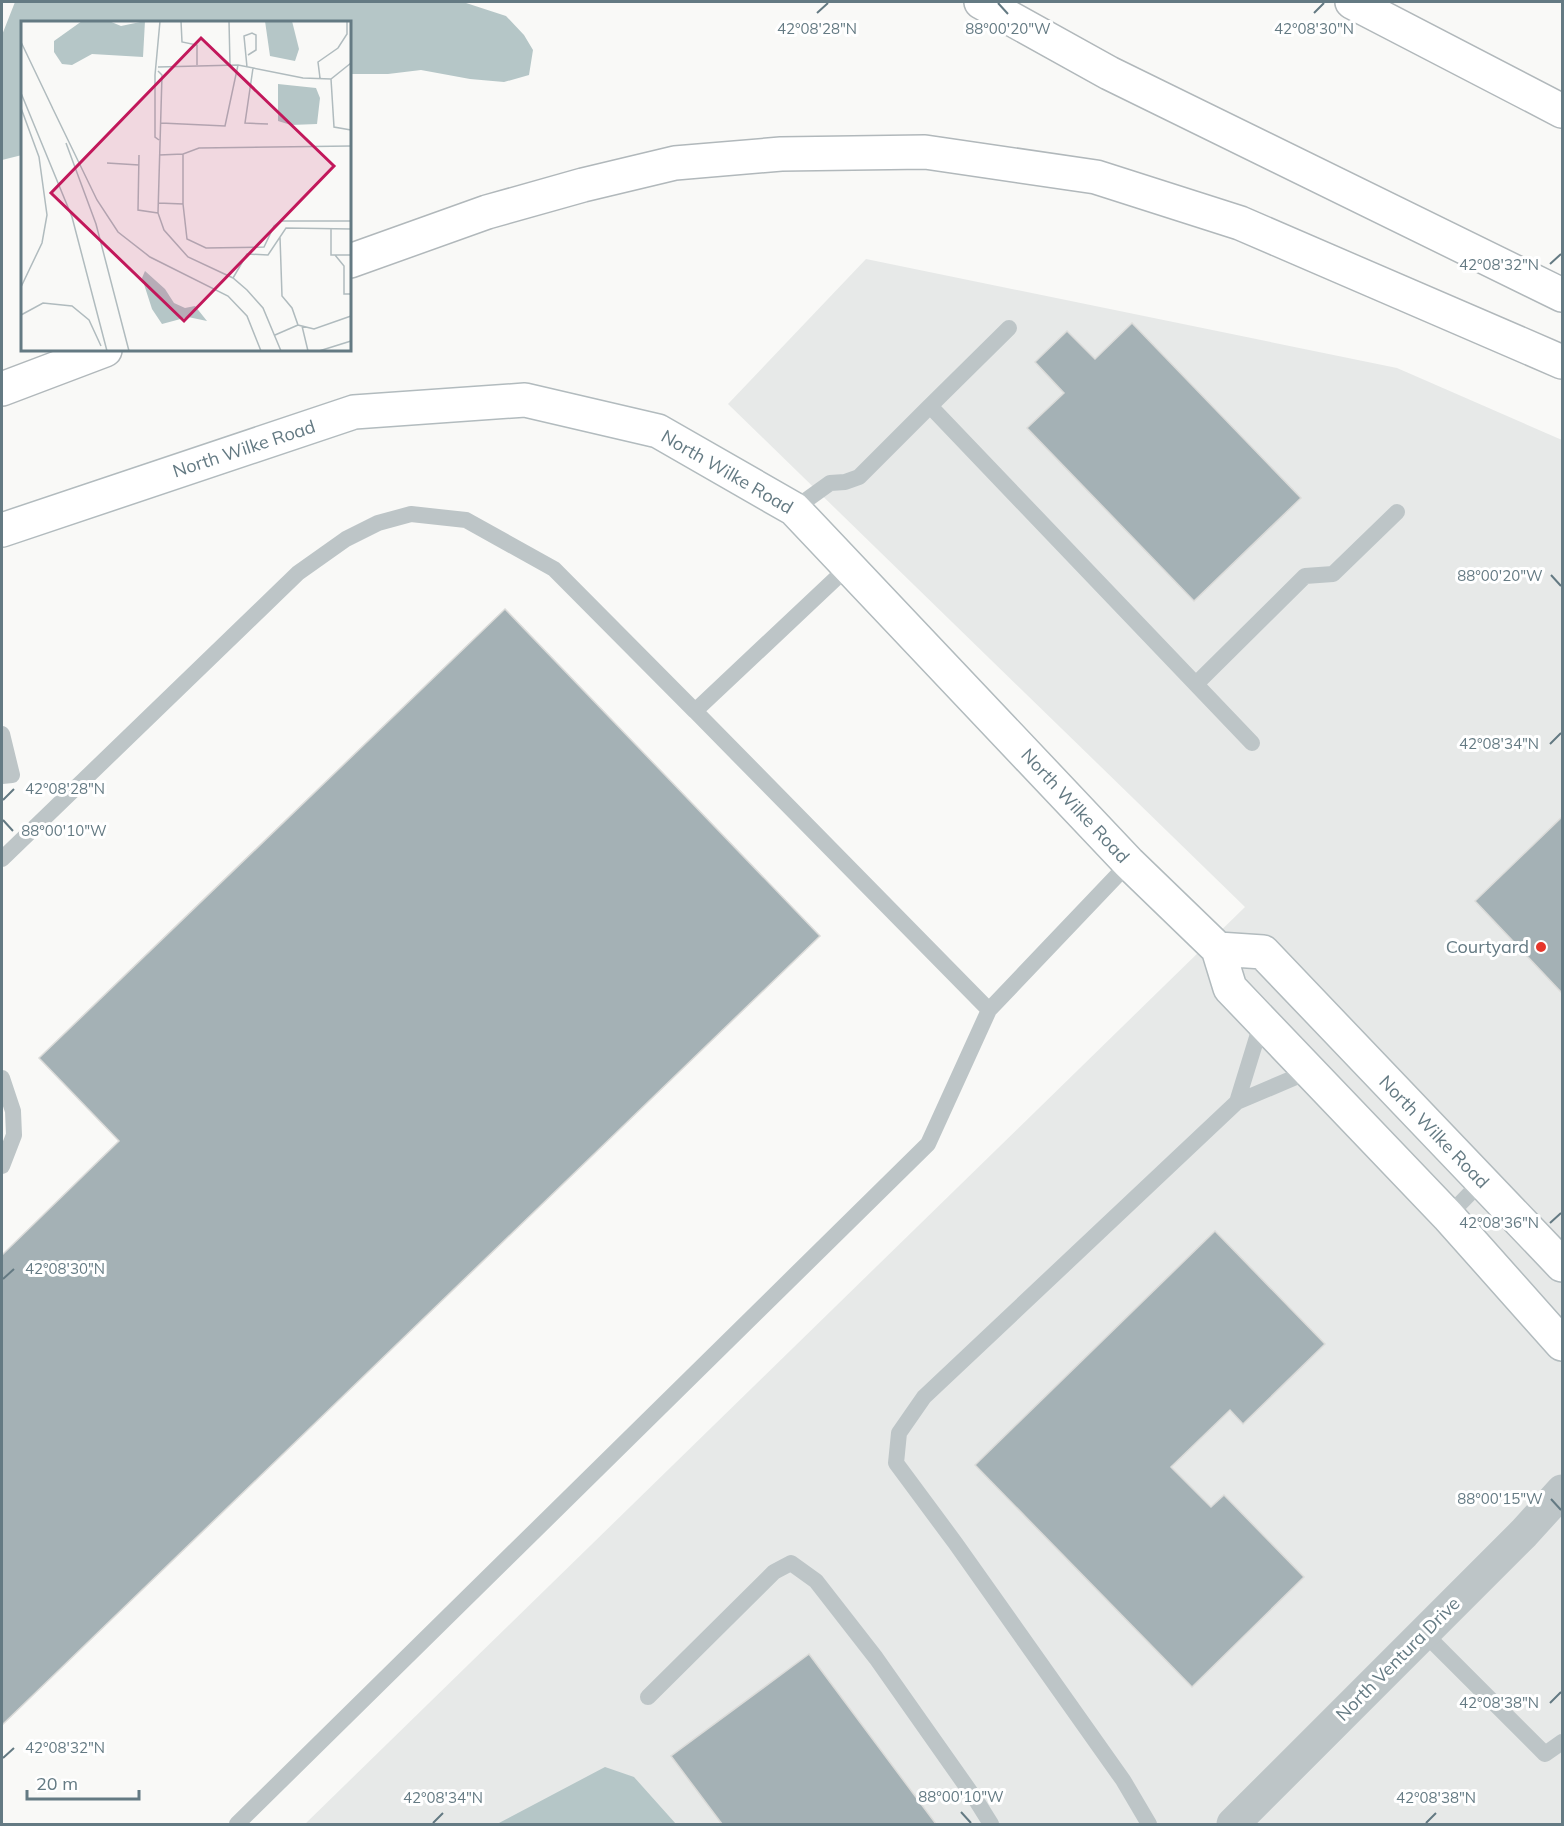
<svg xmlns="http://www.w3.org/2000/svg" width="1564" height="1826" font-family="Mulish,sans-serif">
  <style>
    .built { fill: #e7e9e8 }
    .water { fill: #b5c6c7 }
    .building { fill: #a4b1b5; stroke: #dbdbd9; stroke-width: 1.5 }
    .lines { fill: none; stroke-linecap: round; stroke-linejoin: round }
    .secondary-casing { stroke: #b2bbbe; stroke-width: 36 }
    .highway-casing { stroke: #b1b8bb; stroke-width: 36 }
    .lane { stroke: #bdc5c7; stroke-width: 16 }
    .street { stroke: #bdc5c7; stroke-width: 33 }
    .secondary { stroke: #fff; stroke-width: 33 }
    .highway { stroke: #fff; stroke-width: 33 }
    .ticks { fill: none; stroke: #647a83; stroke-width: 2 }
    .poi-dot { fill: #e6362b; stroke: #fff; stroke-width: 2 }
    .labels { text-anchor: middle; stroke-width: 6; stroke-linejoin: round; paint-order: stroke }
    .street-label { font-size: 18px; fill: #647a83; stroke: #fff }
    .poi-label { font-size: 18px; fill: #647a83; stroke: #fff; text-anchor: end }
    .inset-road { fill: none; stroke: #b0bbbe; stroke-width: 1.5 }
    .view { fill: #c2185b; fill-opacity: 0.15; stroke: #c2185b; stroke-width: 3 }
    .inset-edge { fill: none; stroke: #647a83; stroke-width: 3 }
    .ticks-label { font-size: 15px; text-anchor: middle; fill: #647a83; stroke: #fff; stroke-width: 6; stroke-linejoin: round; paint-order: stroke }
  </style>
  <rect width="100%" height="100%" fill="#f9f9f7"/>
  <path class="built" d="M866,259L1397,368L1562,440V1824H305L1245,907L728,404Z"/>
  <path class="water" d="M15,2H463L506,16L524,35L533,50L529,75L504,82L470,79L421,70L388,74H350V22H22V155L2,160V35Z
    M605,1767L634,1777L676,1824H497Z"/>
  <path class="building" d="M1132,323L1301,498L1194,601L1027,428L1064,393L1035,362L1067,331L1095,359Z
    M505,609L820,936L2,1725V1255L119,1141L39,1058Z
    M1562,817V993L1475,901Z
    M1215,1231L1325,1344L1243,1424L1230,1410L1171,1467L1211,1507L1224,1495L1304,1577L1192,1687L975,1465Z
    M809,1654L936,1824H722L671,1756Z"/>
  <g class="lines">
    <defs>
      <path id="secondary" d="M2,530L354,412L525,400L658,431L794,509L1129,863L1218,949L1230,988L1448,1216L1562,1344
        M1218,949L1263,952L1562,1265"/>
      <path id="highway" d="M981,2L1109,73L1562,295
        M1352,2L1562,111
        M350,261L487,212L583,185L675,163L781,154L925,152L1096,177L1240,223L1562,362
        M2,389L105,350"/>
    </defs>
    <use href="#secondary" class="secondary-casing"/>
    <use href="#highway" class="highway-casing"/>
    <path class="lane" d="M930,406L1009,328
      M794,509L830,483L845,482L859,477L930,406L1252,743
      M1196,684L1305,576L1333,574L1397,512
      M2,734L12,775L2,776
      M2,859L298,573L346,539L378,523L411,514L466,520L554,569L695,711L849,566
      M989,1010L1129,863
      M2,1078L13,1111L14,1135L2,1166
      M1237,1102L1262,1021
      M1448,1216L1481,1182
      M1424,1633L1545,1754L1562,1742
      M648,1697L774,1572L791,1563L816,1581L876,1658L976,1800L991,1824
      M237,1824L928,1144L989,1010L695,711
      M1149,1824L1123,1780L956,1544L896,1463L899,1433L924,1397L1237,1102L1310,1071"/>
    <path class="street" d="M1233,1824L1524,1533L1562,1491"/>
    <use href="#secondary" class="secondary"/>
    <use href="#highway" class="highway"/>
  </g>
  <path class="ticks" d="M998,3L1008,14M817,13L828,3M1314,13L1324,3M1550,264L1561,254M1551,575L1561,586M1550,744L1561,733M3,800L14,789M3,820L13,831M1550,1223L1561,1213M3,1279L14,1269M1551,1499L1561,1510M1550,1703L1561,1692M3,1758L14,1748M961,1812L971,1823M433,1823L443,1813M1426,1823L1436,1813"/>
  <circle class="poi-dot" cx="1541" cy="947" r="6"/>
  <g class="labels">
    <g class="street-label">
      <text transform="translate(244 449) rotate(-18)" y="6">North Wilke Road</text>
      <text transform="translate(727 472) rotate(30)" y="6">North Wilke Road</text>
      <text transform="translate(1075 806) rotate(47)" y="6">North Wilke Road</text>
      <text transform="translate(1434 1132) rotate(46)" y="6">North Wilke Road</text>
      <text transform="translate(1398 1659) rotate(-45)" y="6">North Ventura Drive</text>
    </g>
    <g class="poi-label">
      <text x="1529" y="953">Courtyard</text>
    </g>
  </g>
  <g transform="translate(21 21)">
    <rect width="330" height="330" fill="#f9f9f7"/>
    <path d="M61,0H88L100,5L124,0L122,36L71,33L51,44L41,43L33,31V20ZM244,0H271L278,28L274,40L249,35ZM257,63L295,67L299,77L296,103L270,104L257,100ZM124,250L144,268L153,282L164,287L174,285L186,300L167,296L141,303L131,288L121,257Z" fill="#b5c6c7"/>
    <path class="inset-road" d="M160,0L161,21L176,24V44M208,0L209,44M0,21L32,88M137,46L217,44L282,57L310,58L330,42M226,46L223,15L231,12L235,14V29L227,34M232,47L224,102L247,103M137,50L141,54L137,192L143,209L167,236L212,257L226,269L242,287L260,330M299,57L297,41L317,27L326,13V0M310,58L313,106L330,109M0,72L51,196L86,330M31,86L76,179L97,211L129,236L207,275L226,295L240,330M0,87L18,136L26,194L21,222L0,266M140,102L204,105L217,44M138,119L134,116V54L139,0M45,122L75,203L108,330M118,134L117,189L137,192M138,134L162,133M86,142L118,144M0,181V217M137,182L162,183L166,218L185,227L243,226L253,205L260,200H330M162,183V133L178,127L330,125M310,208V234H330M259,216L261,275L271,287L277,304L293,308L330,295M314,234L323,245V273H330M212,257L226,233L247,234L265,207L330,208M0,294L22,282L51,285L68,299L80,325M281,305L287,330M254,314L277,304M298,330L330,320"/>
    <path class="view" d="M180,17L313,145L163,300L30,172Z"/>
    <rect width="330" height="330" class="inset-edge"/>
  </g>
  <g class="ticks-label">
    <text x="817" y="34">42°08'28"N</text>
    <text x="1314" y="34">42°08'30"N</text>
    <text x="1008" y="34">88°00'20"W</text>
    <text x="1499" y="270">42°08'32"N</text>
    <text x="1500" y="581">88°00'20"W</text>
    <text x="1499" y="749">42°08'34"N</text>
    <text x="65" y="794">42°08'28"N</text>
    <text x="64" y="836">88°00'10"W</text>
    <text x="1499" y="1228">42°08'36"N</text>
    <text x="65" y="1274">42°08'30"N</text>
    <text x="1500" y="1504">88°00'15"W</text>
    <text x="1499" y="1708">42°08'38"N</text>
    <text x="65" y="1753">42°08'32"N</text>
    <text x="961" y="1802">88°00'10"W</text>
    <text x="443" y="1803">42°08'34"N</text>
    <text x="1436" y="1803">42°08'38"N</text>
  </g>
  <rect width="1564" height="1826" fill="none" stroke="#647a83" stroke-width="6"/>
  <path d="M27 1790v9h112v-9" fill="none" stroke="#647a83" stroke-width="3"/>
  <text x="36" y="1790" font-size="18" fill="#647a83" stroke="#ffffff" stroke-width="4.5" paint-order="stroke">20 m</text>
</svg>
